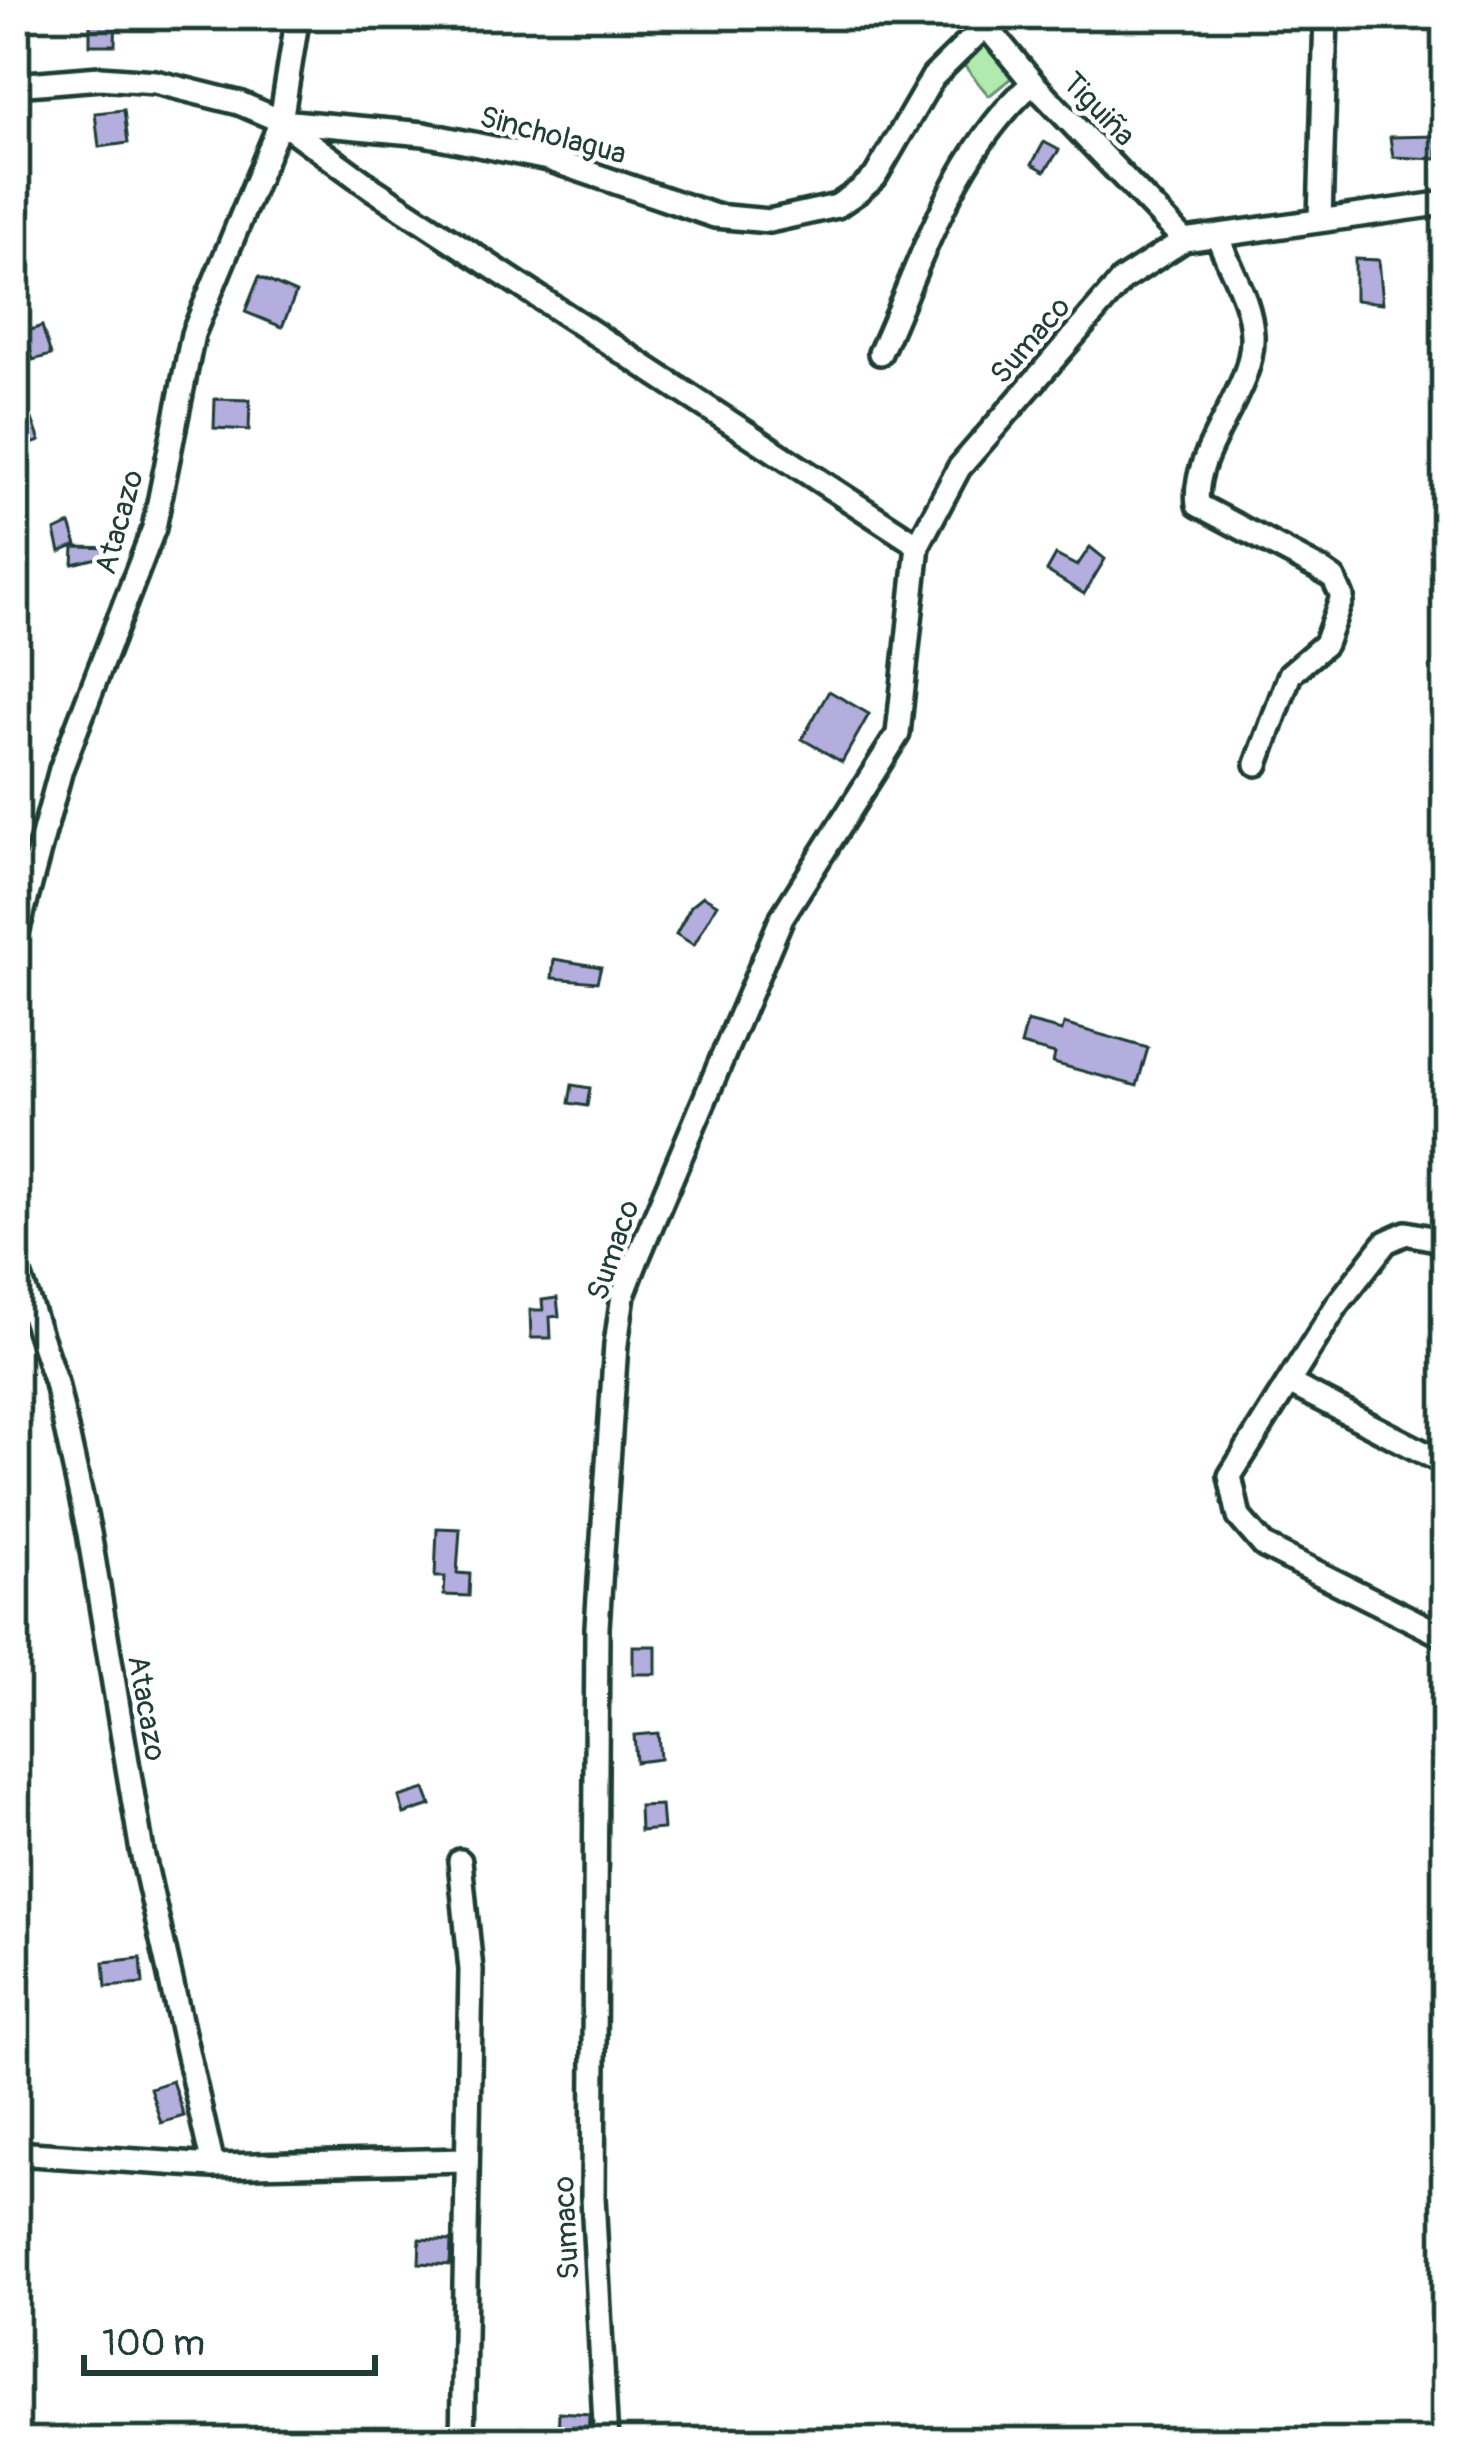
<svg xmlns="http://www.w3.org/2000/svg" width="1461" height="2457" font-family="Pangolin,sans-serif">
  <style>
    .green { fill: #b0eaaf; stroke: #689472; stroke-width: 3 }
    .building { fill: #b4aedf; stroke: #1f3d34; stroke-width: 3 }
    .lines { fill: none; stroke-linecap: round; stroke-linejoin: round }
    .minor-casing { stroke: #1f3d34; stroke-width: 30 }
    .minor { stroke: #fff; stroke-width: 21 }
    .labels { text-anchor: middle; stroke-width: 9; stroke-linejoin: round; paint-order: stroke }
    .street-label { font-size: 30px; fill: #1f3d34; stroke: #fff }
  </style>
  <rect width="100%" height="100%" fill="#fff"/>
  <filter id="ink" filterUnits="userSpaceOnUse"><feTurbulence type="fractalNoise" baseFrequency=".00833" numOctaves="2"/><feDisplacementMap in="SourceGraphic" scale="24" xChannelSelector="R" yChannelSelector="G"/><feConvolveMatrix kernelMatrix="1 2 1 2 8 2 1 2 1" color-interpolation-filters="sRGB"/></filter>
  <g filter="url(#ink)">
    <path class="green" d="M989,41L1016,74L989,96L962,63Z"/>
    <path class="building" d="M90,15H116L115,45H90Z
      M124,110L128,143L99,147L95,113Z
      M1437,136V159L1393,157L1390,137Z
      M1044,142L1059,150L1045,171L1032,164Z
      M1355,259L1379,260L1383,303L1355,300Z
      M259,277L296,293L282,327L245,312Z
      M42,326L51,355L33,360L25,332Z
      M215,399L250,400L249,430L214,428Z
      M32,419L40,441L25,446L18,424Z
      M70,524L77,545L60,552L55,531Z
      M74,547L117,548L118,553L73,564Z
      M1090,547L1105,559L1084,594L1047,571L1056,555L1077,566Z
      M829,691L869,714L842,762L802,739Z
      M703,896L717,904L694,945L676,934L691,906Z
      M554,959L601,967L597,982L552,978Z
      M1027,1022L1062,1031L1064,1024L1148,1048L1137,1086L1053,1063L1055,1054L1021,1045Z
      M572,1085L590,1088L587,1106L569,1103Z
      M557,1298L559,1316L550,1317L551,1338H531L530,1310H543L542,1300Z
      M437,1528L460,1529L457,1573L470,1574L469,1596L444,1595L445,1577H435Z
      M633,1646H656V1674H633Z
      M658,1733L660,1759L636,1762L634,1735Z
      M425,1789L431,1805L404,1814L399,1797Z
      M661,1805L663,1829L640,1831L639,1806Z
      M141,1958L143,1984L106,1987L104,1962Z
      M172,2081L184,2116L161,2123L150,2088Z
      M420,2239L451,2241L450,2265L419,2263Z
      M559,2412L589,2414L588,2442H558Z"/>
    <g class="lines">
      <defs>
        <path id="minor" d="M977,15L1033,83L1184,240
          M15,85L100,78L155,82L239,103L281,121L424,134L548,159L715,216L769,221L837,206L859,191L875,177L933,77L987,24
          M281,122L373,189L918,545
          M1320,220L1326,15
          M1218,237C1230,270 1251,300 1252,335C1255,392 1190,451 1198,505L1321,570L1334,579L1342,597L1325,644L1290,674L1257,764
          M880,353C922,261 954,151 1033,83
          M15,940L61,769L154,528L193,334L281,121L298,15
          M1446,1241L1406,1233L1386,1242L1337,1305L1230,1476L1239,1517L1264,1546L1446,1637
          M15,1262L56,1383L89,1533L142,1852L213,2166
          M1289,1383L1446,1464
          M460,1861L471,1970L462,2442
          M15,2153L213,2166L466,2160
          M606,2442L593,2197L597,1627L616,1344L623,1295L637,1259L782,917L898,734L918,545L959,468L1122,280L1184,240L1446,203"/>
      </defs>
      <use href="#minor" class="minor-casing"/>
      <use href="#minor" class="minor"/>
    </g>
  </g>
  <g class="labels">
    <g class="street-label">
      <text transform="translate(1099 109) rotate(46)" y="10">Tiguiña</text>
      <text transform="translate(553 135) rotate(15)" y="10">Sincholagua</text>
      <text transform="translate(1030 340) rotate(-49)" y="10">Sumaco</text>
      <text transform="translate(119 522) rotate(-74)" y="10">Atacazo</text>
      <text transform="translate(613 1250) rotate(-71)" y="10">Sumaco</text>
      <text transform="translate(147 1708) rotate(80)" y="10">Atacazo</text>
      <text transform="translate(566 2228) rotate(-93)" y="10">Sumaco</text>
    </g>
  </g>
  <rect width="1461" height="2457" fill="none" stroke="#fff" stroke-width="60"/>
  <rect x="30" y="30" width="1401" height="2397" fill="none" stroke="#1f3d34" stroke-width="4.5" filter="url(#ink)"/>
  <path d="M84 2355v18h291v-18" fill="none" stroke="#1f3d34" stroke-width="6"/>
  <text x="102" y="2355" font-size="36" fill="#1f3d34" stroke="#ffffff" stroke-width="9" paint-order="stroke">100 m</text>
</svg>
